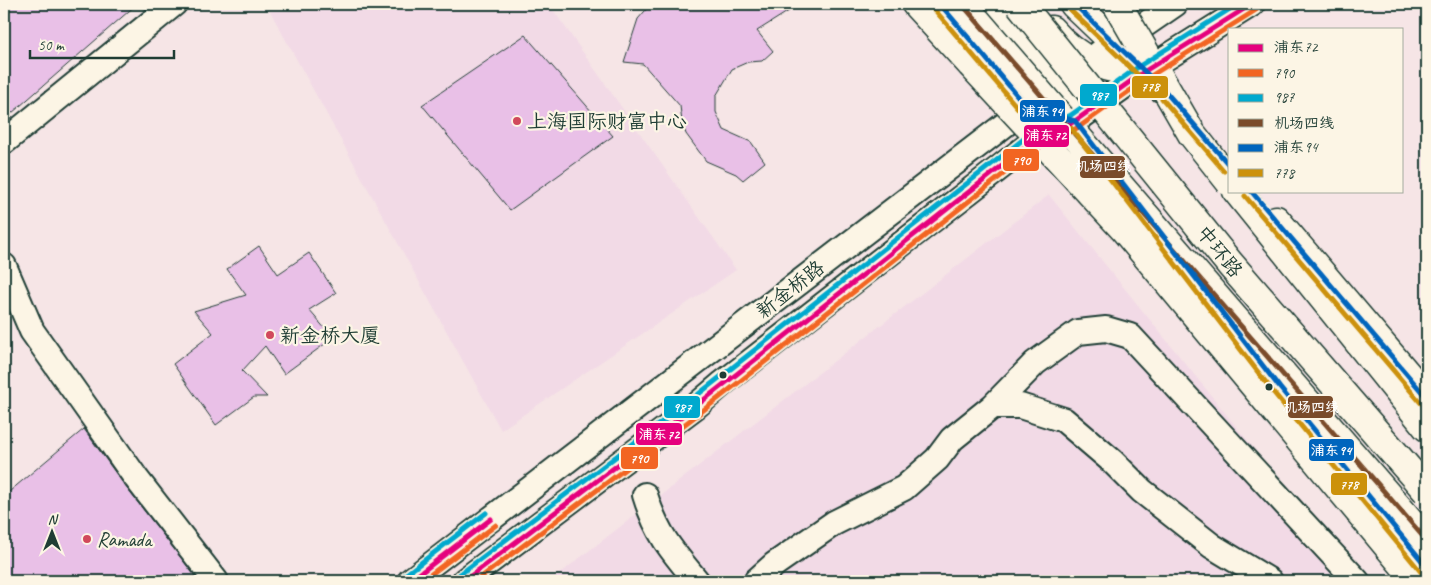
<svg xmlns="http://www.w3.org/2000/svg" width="1431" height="585" font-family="Caveat,'LXGW WenKai TC',sans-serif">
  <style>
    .built { fill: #f2dae6 }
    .building { fill: #e9c0e7; stroke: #1f3d34 }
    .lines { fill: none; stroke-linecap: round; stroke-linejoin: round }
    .minor-casing { stroke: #1f3d34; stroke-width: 28 }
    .major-casing { stroke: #1f3d34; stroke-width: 31 }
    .highway-casing { stroke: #1f3d34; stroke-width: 31 }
    .minor { stroke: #fcf5e5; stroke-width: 24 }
    .major { stroke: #fcf5e5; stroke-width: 28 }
    .highway { stroke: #fcf5e5; stroke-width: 28 }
    .highway-bridge-casing { stroke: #1f3d34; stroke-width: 31; stroke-linecap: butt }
    .highway-bridge { stroke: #fcf5e5; stroke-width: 28 }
    .bus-1-casing { stroke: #fcf5e5; stroke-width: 9 }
    .bus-2-casing { stroke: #fcf5e5; stroke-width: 9 }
    .bus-3-casing { stroke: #fcf5e5; stroke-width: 9 }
    .bus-4-casing { stroke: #fcf5e5; stroke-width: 9 }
    .bus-5-casing { stroke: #fcf5e5; stroke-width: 9 }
    .bus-6-casing { stroke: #fcf5e5; stroke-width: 9 }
    .bus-1 { stroke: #e5007d; stroke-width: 5 }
    .bus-2 { stroke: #f26522; stroke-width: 5 }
    .bus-3 { stroke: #00a9ce; stroke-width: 5 }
    .bus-4 { stroke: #7a4b2a; stroke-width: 5 }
    .bus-5 { stroke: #0065bd; stroke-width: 5 }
    .bus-6 { stroke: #cc910a; stroke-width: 5 }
    .poi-dot { fill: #d1495b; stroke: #fcf5e5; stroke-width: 2 }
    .bus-dot { fill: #1f3d34; stroke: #fcf5e5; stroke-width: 2 }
    .labels { text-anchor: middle; stroke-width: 4.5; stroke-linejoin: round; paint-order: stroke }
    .poi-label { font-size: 20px; fill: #1f3d34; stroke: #fcf5e5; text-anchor: start }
    .street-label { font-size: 20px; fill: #1f3d34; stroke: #fcf5e5 }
    .line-badge { stroke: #fcf5e5; stroke-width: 2 }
    .badge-label { font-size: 14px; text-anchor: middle; font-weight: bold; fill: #fff }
  </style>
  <rect width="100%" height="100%" fill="#f6e5e6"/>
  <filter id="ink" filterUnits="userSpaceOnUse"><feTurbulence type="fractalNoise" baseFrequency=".02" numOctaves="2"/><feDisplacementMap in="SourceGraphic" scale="10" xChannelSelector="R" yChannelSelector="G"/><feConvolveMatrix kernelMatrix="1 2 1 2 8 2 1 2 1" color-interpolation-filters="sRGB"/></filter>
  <g filter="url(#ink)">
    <path class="built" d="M266,4H549L736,270L501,430Z
      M1049,195L1361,581H550Z"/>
    <path class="building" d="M4,4H137L4,120Z
      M651,4H800L757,31L773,51L762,61L748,62L732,69L716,96V112L724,130L751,142L765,162L743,180L736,174L706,161L686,134L682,122L680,106L643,64L624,62L638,19Z
      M525,35L613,136L510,210L422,105Z
      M259,246L278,274L309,253L336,293L309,310L333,338L284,374L265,346L242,371L267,397H254L216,425L173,364L213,333L194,311L246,295L227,269Z
      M84,429L125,486L199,581H4V496Z"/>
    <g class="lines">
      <defs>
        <path id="minor" d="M1076,71L1114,42L1143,26L1175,4
          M4,142L174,4
          M4,266L32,331L136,478L216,581
          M993,406L1035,363L1078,332L1106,329L1130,336L1357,581
          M645,495C657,534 671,550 697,581
          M410,581L1033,103
          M464,581L696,406L723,383L1030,144L1075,121L1145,71L1252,4
          M756,581L775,564L834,523L904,488L937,459L952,439L993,406H1020L1064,420L1112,461L1142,491L1212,546L1270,581"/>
        <path id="major" d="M940,4L1027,107L1071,120
          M984,4L1053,88L1076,123
          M1074,4L1162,88
          M1051,30C1079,62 1103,70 1145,71
          M1276,220L1427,398
          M1318,435L1427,567"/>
        <path id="highway" d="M916,4L971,64
          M1237,191L1427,427"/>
      </defs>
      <use href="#minor" class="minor-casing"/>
      <use href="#major" class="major-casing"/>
      <use href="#highway" class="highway-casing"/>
      <use href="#minor" class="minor"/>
      <use href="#major" class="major"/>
      <use href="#highway" class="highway"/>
      <defs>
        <path id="highway-bridge" d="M962,4L1427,541
          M1020,4L1230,264L1427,491
          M1117,4L1192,134L1230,182
          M971,64L1125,230L1417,581"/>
      </defs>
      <use href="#highway-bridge" class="highway-bridge-casing"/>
      <use href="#highway-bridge" class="highway-bridge"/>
      <defs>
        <path id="bus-1" d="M410,581L491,519
          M464,581L696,406L1030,144L1075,121L1145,71L1252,4"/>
        <path id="bus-2" d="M422,581L496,525
          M476,581L701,412L1034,150L1079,127L1149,77L1256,10"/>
        <path id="bus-3" d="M405,575L486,513
          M459,575L691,400L1025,138L1071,115L1141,65L1238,4"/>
        <path id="bus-4" d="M962,4L1427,541"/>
        <path id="bus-5" d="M940,4L1027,107L1075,121L1280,388L1427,567
          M1074,4L1164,90L1230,166
          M1251,191L1427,398"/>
        <path id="bus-6" d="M934,9L1022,113L1071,128L1274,393L1421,572
          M1069,9L1159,95L1224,171
          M1245,196L1421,403"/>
      </defs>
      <use href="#bus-1" class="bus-1-casing"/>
      <use href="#bus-2" class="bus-2-casing"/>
      <use href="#bus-3" class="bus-3-casing"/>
      <use href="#bus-4" class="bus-4-casing"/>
      <use href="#bus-5" class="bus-5-casing"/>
      <use href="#bus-6" class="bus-6-casing"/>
      <use href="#bus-1" class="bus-1"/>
      <use href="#bus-2" class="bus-2"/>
      <use href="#bus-3" class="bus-3"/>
      <use href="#bus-4" class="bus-4"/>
      <use href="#bus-5" class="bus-5"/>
      <use href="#bus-6" class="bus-6"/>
    </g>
  </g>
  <g class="poi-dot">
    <circle cx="517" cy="121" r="5"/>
    <circle cx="270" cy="335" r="5"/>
    <circle cx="87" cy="539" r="5"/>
  </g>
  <g class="bus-dot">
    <circle cx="723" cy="375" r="4.5"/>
    <circle cx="1269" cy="387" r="4.5"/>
  </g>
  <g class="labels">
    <g class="poi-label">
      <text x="527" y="128">上海国际财富中心</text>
      <text x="280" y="342">新金桥大厦</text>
      <text x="97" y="546">Ramada</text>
    </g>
    <g class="street-label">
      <text transform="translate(1220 251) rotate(51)" y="7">中环路</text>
      <text transform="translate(790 289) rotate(-38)" y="7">新金桥路</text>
    </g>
  </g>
  <g class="line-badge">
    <rect x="1131" y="75" width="38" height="24" rx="5" fill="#cc910a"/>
    <rect x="1079" y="83" width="39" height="24" rx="5" fill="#00a9ce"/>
    <rect x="1019" y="99" width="47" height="24" rx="5" fill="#0065bd"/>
    <rect x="1023" y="124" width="47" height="24" rx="5" fill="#e5007d"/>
    <rect x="1002" y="148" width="38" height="24" rx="5" fill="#f26522"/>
    <rect x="1079" y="155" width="47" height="24" rx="5" fill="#7a4b2a"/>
    <rect x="1287" y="395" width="47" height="24" rx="5" fill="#7a4b2a"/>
    <rect x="663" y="395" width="38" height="24" rx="5" fill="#00a9ce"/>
    <rect x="635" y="422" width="48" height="24" rx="5" fill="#e5007d"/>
    <rect x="1308" y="438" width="47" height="24" rx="5" fill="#0065bd"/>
    <rect x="620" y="446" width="39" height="24" rx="5" fill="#f26522"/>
    <rect x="1330" y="472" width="38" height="24" rx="5" fill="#cc910a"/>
  </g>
  <g class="badge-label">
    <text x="1150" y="91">778</text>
    <text x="1099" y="100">987</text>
    <text x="1042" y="116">浦东94</text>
    <text x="1046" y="140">浦东72</text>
    <text x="1021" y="165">790</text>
    <text x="1103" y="171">机场四线</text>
    <text x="1311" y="412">机场四线</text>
    <text x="682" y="412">987</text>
    <text x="659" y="439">浦东72</text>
    <text x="1331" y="455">浦东94</text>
    <text x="639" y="463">790</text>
    <text x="1349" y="489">778</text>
  </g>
  <rect width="1431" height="585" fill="none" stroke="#fcf5e5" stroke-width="20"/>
  <rect x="10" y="10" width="1411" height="565" fill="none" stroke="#1f3d34" stroke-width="2" filter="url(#ink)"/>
  <rect x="1228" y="28" width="175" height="165" fill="#fcf5e5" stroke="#a4ab9e"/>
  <rect x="1238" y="44" width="25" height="8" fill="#e5007d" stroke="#a4ab9e"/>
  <text x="1274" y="52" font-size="15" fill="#1f3d34">浦东72</text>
  <rect x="1238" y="69" width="25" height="8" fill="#f26522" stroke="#a4ab9e"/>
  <text x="1274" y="78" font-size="15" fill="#1f3d34">790</text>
  <rect x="1238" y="94" width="25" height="8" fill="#00a9ce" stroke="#a4ab9e"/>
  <text x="1274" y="102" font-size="15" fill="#1f3d34">987</text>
  <rect x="1238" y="119" width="25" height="8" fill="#7a4b2a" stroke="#a4ab9e"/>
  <text x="1274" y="128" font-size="15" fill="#1f3d34">机场四线</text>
  <rect x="1238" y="144" width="25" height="8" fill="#0065bd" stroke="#a4ab9e"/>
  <text x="1274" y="152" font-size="15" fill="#1f3d34">浦东94</text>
  <rect x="1238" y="169" width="25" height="8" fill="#cc910a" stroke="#a4ab9e"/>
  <text x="1274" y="178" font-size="15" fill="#1f3d34">778</text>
  <g transform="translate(52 532)" stroke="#fcf5e5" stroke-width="4" paint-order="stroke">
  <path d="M0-4L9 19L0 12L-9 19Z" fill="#1f3d34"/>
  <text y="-8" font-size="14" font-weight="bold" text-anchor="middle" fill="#1f3d34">N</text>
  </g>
  <path d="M30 50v8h144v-8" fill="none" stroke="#1f3d34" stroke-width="2.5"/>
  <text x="38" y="50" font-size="15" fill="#1f3d34" stroke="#fcf5e5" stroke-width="4" paint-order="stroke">50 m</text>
</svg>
